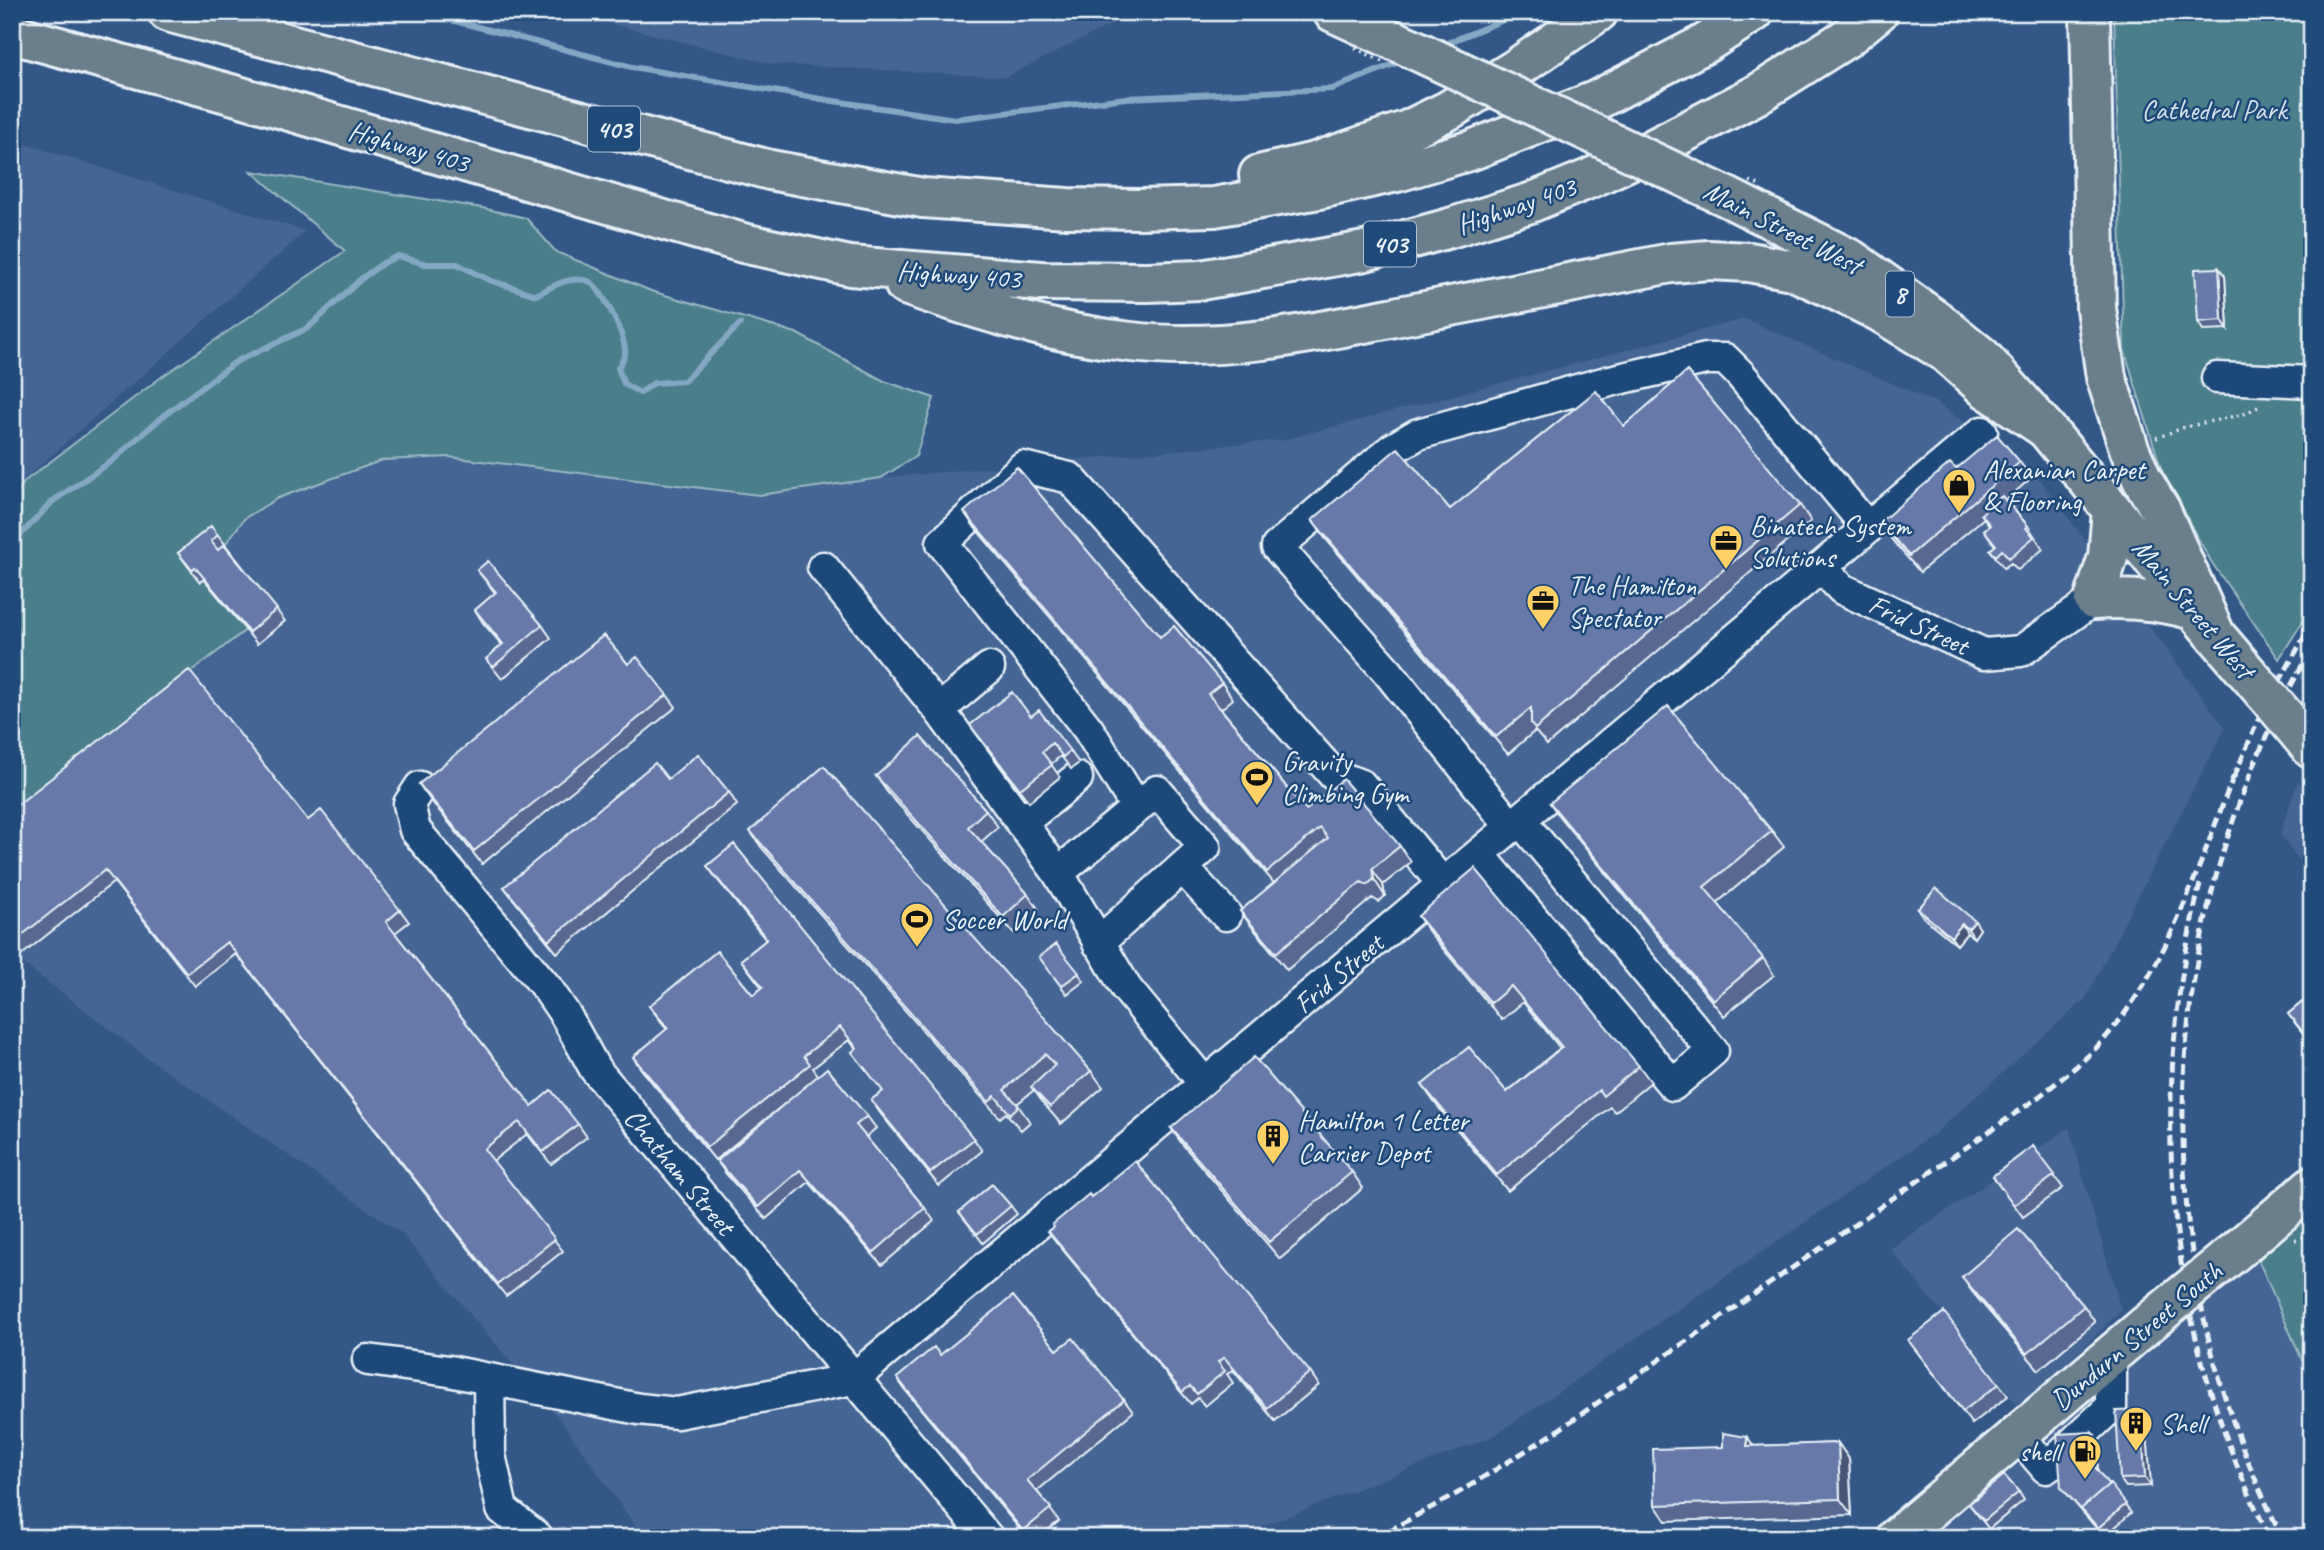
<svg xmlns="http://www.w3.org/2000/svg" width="2324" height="1550" font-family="Caveat,sans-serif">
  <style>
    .built { fill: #456594 }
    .green { fill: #4c7e8b; stroke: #9ab8c2; stroke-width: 2 }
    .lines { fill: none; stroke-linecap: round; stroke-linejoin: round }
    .stream { stroke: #84a8c3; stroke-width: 6 }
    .minor-casing { stroke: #e8f1f8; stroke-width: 35 }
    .major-casing { stroke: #e8f1f8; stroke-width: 44 }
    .highway-casing { stroke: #e8f1f8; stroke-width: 44 }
    .path { stroke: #e8f1f8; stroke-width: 3.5; stroke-dasharray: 2 5; stroke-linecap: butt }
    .minor { stroke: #1f4a7a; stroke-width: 30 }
    .major { stroke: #6b7e8b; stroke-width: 38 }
    .highway { stroke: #6b7e8b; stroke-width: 38 }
    .rail { stroke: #e8f1f8; stroke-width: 5; stroke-dasharray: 10 5; stroke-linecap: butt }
    .major-bridge-casing { stroke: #e8f1f8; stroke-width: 44; stroke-linecap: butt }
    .path-bridge { stroke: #e8f1f8; stroke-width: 3.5; stroke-dasharray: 2 5; stroke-linecap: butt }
    .major-bridge { stroke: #6b7e8b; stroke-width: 38 }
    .wall { fill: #586891; stroke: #e8f1f8; stroke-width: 2 }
    .shaded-wall { fill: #475576; stroke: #e8f1f8; stroke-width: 2 }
    .building { fill: #6679a9; stroke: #e8f1f8; stroke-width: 2 }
    .labels { text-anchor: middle; stroke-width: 5; stroke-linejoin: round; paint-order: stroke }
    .shield { fill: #1f4a7a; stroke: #acbfd2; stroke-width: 2 }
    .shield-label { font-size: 26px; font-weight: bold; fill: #e8f1f8 }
    .park-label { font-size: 28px; fill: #d1e0e8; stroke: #1f4a7a }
    .street-label { font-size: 28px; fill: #e8f1f8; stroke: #1f4a7a }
    .poi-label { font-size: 28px; fill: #e8f1f8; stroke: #1f4a7a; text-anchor: start }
  </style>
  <rect width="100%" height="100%" fill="#335888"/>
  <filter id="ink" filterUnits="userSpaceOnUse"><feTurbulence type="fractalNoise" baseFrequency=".0143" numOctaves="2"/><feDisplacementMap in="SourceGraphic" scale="14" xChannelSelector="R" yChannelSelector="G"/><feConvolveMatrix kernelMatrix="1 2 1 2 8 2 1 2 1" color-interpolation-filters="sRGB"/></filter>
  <g filter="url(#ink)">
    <path class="built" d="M563,12H1136L1006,77L772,64Z
      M12,140L306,231L12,490Z
      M1745,319L1937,403L2035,473L2225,728L2085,999L1935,1133L1494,1436L1232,1538H644L562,1422L401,1233L153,1062L12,955V810L245,518L278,498L383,460L449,457L759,495L881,478L1283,440Z
      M2298,781L2312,799V878L2280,834Z
      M2069,1128L2121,1310L2022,1410L1890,1249Z
      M2257,1257L2312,1383V1538H1926Z"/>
    <path class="green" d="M2114,12H2312V607L2279,659L2212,563L2164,478L2124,349Z
      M251,171L482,208L526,218L556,252L651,291L796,333L884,381L934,398L916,456L881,478L759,495L449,457L383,460L278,498L245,518L208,567L252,625L12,810V501L25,481L160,378L345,251Z
      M2312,1213V1383L2257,1257Z"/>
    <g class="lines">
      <path class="stream" d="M420,12L632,67L827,100L955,119L1126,98L1332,89L1404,60
        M1440,46L1523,12
        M12,544L53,501L112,461L163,416L237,361L308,328L361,279L383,263L398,256L426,264H457L489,280L536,295C552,287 569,275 588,281C602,287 626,337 625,353C624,358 620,364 618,368L624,384L640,393L654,383L684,381L740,324"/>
      <defs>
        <path id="minor" d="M2217,378L2312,382
          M823,567L939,710L1058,873L1126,988L1205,1084
          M1821,567L1842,589L1984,654L2021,651L2094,600
          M939,710L989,668
          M420,787L409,804L415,830L547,988L566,1016L595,1069L988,1538
          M1137,808L1088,729L942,543L1023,467L1070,478L1334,775L1361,785L1443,884
          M1021,823L1077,778
          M1511,827L1388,672L1277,547L1392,449L1418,434L1610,381L1706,359H1725L1740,374L1868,528
          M1479,854L1673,1085L1713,1051L1520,820
          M1183,868L1226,915
          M1058,873L1157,791L1205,847L1098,943
          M368,1360L449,1371L639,1409L677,1413L853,1379L1982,432
          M489,1380L490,1455L502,1509L538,1538
          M2018,1435L2046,1468L2111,1407V1356"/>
        <path id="major" d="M1333,12L1409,47
          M1727,197L1852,260L1939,322L1981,356L2046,429L2194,610L2262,690
          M2112,510L2108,557L2094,600C2128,597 2161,601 2194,610
          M2287,719L2312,749
          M2242,1246L2312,1186
          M1896,1538L2145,1326"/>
        <path id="highway" d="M168,12L770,170L923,198L1067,208L1139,209L1214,207L1319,189L1397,172L1472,150L1595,101L1706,43L1754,12
          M2090,12L2096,308L2106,377L2129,448L2142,479L2161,511L2214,632
          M12,34L238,96L743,243L850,266L1041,281L1147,282L1201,280L1365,251L1450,228L1530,203L1591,178L1647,152L1756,95L1845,39L1878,12
          M1259,175L1315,162L1408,130L1449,110L1514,70L1598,12
          M905,285C981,311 1051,333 1131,342C1225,353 1318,332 1410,314C1497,297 1584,280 1671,263L1709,260L1749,262L1792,270L1827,286L1880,312L1945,352L1985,388L2046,429"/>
      </defs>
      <use href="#minor" class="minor-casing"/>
      <use href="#major" class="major-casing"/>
      <use href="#highway" class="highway-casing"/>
      <path class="path" d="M2156,438L2185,427L2244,414L2262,405
        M2295,1240L2312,1235
        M2312,1267L2309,1282L2312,1294"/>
      <use href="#minor" class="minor"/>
      <use href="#major" class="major"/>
      <use href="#highway" class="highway"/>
      <path class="rail" d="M2234,777L2259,718L2312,623
        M2200,884C2146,1109 2165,1330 2270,1538
        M1375,1538L1458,1493L1551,1435L2036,1099C2056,1083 2076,1068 2094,1050C2167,975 2198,866 2236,770
        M2283,1538C2138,1257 2153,920 2312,648"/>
      <defs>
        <path id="major-bridge" d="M1409,47L1727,197
          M2262,690L2287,719
          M2145,1326L2242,1246"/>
      </defs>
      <use href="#major-bridge" class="major-bridge-casing"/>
      <path class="path-bridge" d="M1355,48L1385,63
        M1750,181L1761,186"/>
      <use href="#major-bridge" class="major-bridge"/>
    </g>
    <path class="wall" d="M2219,268L2225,276L2228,329L2203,330L2198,322Z
      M1624,426L1800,505L1811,521L1547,745L1535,731L1508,754L1324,537L1312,520L1450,509Z
      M2020,462L2031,478L2006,500L2028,526L2043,549L2018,570L2011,563L2004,568L1990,550L1995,546L1984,530L1989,526L1984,518L1920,572L1891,539L1880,522L1956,469Z
      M964,512L1160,637L1222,683L1233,699L1221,709L1306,810L1400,846L1411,862L1383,885L1385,896L1379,902L1372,898L1287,970L1252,927L1240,911L1274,883L975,528Z
      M218,535L285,621L257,644L204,579L200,582L178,553Z
      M477,570L542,625L551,638L502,679L486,659L502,645L483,623L475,610L495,593Z
      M628,664L667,695L676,707L482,864L428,797L419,784Z
      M1031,716L1070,751L1079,763L1071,769L1061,756L1051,764L1060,777L1029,802L970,725Z
      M876,776L986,810L998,827L981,842L1028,894L1039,910L1014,933L887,792Z
      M668,779L729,792L737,805L557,953L513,899L504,887Z
      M1550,803L1772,831L1784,847L1717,903L1763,958L1774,975L1724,1016L1561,819Z
      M12,809L308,820L400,910L409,922L395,933L532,1106L578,1124L587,1137L551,1164L527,1134L493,1161L563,1251L506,1296L236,954L195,986L114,882L14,961L12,959Z
      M750,831L1091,1071L1103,1087L1061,1124L1043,1103L1034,1090L1017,1104L1030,1122L1021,1130L1006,1113L1000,1118L761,847Z
      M707,866L974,1139L982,1151L939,1186L880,1113L871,1100L883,1091L852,1052L856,1049L849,1040L813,1068L818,1075L867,1116L876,1128L866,1137L925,1208L934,1221L882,1265L809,1182L766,1219L726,1174L717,1161L798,1093L715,1160L641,1069L633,1057L667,1029L649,1006L753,995L762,988L741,960L766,940L716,878Z
      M1918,909L1980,929L1974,938L1967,933L1957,945L1923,917Z
      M1418,916L1639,1066L1651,1082L1615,1112L1610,1107L1508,1191L1434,1102L1422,1085L1507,1092L1560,1048L1523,1002L1502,1020L1429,932Z
      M1056,944L1084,981L1067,994L1039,957Z
      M2312,994V1045L2288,1014Z
      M1171,1128L1352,1172L1363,1188L1280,1259L1182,1144Z
      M2033,1146L2063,1188L2023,1217L1993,1176Z
      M1091,1197L1310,1372L1319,1385L1275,1421L1233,1370L1227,1374L1233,1383L1205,1406L1198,1398L1191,1404L1057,1243L1048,1231Z
      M1011,1206L1017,1214L983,1243L959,1212Z
      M1962,1277L2084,1306L2095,1322L2039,1370L1973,1293Z
      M1908,1340L1999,1384L2008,1396L1972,1424Z
      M1057,1350L1124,1400L1133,1412L1037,1491L1059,1521L1039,1538H1027L905,1390L897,1378L940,1355Z
      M2141,1410L2146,1419L2151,1486L2126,1487L2120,1479Z
      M2095,1436L2098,1471L2131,1513L2104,1537L2061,1487Z
      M1747,1437L1754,1446L1838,1443L1849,1459L1852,1515L1666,1521L1655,1505L1723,1447Z
      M2019,1492L2024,1500L1989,1529L1969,1504Z"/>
    <path class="shaded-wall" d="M2219,268L2225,276L2228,329L2222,320Z
      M1372,869L1383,885L1385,896L1374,879Z
      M1975,921L1980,929L1974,938L1968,929Z
      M1962,924L1967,933L1957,945L1951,937Z
      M2141,1410L2146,1419L2151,1486L2145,1478Z
      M2092,1432L2095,1436L2098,1471L2095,1467Z
      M1747,1437L1759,1453L1747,1446Z
      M1838,1443L1849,1459L1852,1515L1840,1499Z"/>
    <path class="building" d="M2219,268L2222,320L2198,322L2195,269Z
      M1687,371L1800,505L1535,729L1531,724V708L1496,737L1312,520L1398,448L1450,509L1596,391L1624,426Z
      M1997,435L2020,462L1909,556L1880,522L1950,463L1956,469Z
      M1017,467L1160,637L1174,626L1222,683L1208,694L1306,810L1343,779L1400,846L1372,869L1374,879L1367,885L1361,882L1276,953L1240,911L1328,838L1320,828L1267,872L964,512Z
      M2002,496L2028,526L2026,528L2034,537L2009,558L2002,550L1996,556L1990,550L1996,545L1984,530L1990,525L1981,514Z
      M211,526L218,535L211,541L218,550L224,545L277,609L249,632L195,567L192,570L178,553Z
      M488,561L542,625L493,667L486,659L503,644L475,610L496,592L477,570Z
      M604,635L628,664L637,657L667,695L474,851L419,784Z
      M189,670L308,820L321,810L400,910L386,922L532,1106L551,1090L578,1124L543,1152L519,1122L484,1149L555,1239L498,1284L227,942L187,973L105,870L12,943V809Z
      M1012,692L1031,716L1039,710L1070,751L1063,757L1052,743L1042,752L1052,765L1020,789L970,725Z
      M1668,706L1772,831L1704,887L1763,958L1713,1000L1550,803Z
      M920,736L986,810L968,827L1028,894L1003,917L876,776Z
      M698,754L729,792L548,941L504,887L655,763L668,779Z
      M824,766L1091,1071L1050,1107L1031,1087L1055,1065L1045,1054L1004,1090L1019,1106L1010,1114L995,1096L989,1102L750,831Z
      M734,844L974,1139L930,1173L871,1100L883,1091L852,1052L857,1048L840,1027L804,1056L810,1064L707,1147L633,1057L668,1028L649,1006L717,951L753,995L763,987L741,960L767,939L707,866Z
      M1475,868L1639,1066L1603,1096L1599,1090L1497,1175L1422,1085L1469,1047L1507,1092L1562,1047L1511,986L1491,1003L1418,916Z
      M1936,888L1975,921L1968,929L1962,924L1951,937L1918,909Z
      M1056,944L1079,973L1061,986L1039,957Z
      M2312,994V1043L2288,1014Z
      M1254,1057L1352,1172L1269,1242L1171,1128Z
      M827,1068L867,1116L856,1125L925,1208L873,1253L800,1170L758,1207L717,1161Z
      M2033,1146L2055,1175L2014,1205L1993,1176Z
      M1135,1161L1310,1372L1267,1408L1224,1357L1218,1362L1225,1371L1197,1394L1190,1386L1182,1392L1048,1231L1054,1227L1052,1225L1089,1194L1091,1197Z
      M992,1184L1011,1206L977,1234L959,1212Z
      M2018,1229L2084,1306L2027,1354L1962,1277Z
      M1013,1296L1057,1350L1073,1338L1124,1400L1027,1480L1051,1508L1023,1531L897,1378L934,1347L940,1355Z
      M1944,1312L1999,1384L1963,1411L1908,1340Z
      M2141,1410L2145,1478L2120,1479L2116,1411Z
      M2092,1432L2095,1467L2109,1485L2081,1509L2084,1513L2061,1487L2057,1434Z
      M1723,1433L1747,1437V1446L1838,1443L1840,1499L1655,1505L1653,1449L1723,1447Z
      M2004,1475L2019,1492L1984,1521L1969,1504Z
      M2110,1484L2126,1504L2098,1528L2081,1509Z"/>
  </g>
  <defs>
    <symbol id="shop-pin" viewBox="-11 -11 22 30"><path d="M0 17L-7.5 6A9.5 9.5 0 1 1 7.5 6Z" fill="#ffd166" stroke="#1f4a7a"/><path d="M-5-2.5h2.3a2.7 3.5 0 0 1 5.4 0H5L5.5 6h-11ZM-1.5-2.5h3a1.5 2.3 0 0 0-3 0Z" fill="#111"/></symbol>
    <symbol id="office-pin" viewBox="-11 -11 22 30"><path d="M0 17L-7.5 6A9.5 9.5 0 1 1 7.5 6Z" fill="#ffd166" stroke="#1f4a7a"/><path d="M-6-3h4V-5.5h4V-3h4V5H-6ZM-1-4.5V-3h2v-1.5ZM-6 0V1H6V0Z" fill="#111"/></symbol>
    <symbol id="stadium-pin" viewBox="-11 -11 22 30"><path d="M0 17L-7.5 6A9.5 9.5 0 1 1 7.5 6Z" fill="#ffd166" stroke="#1f4a7a"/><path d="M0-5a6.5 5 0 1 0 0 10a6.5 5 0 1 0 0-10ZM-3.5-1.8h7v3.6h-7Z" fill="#111"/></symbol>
    <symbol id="building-pin" viewBox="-11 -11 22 30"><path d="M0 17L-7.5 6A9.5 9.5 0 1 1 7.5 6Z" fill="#ffd166" stroke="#1f4a7a"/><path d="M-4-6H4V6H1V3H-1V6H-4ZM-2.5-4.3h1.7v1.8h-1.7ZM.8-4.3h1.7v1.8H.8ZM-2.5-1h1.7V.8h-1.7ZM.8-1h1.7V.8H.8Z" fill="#111"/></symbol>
    <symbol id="fuel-pin" viewBox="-11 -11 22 30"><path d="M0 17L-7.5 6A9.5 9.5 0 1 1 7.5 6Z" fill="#ffd166" stroke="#1f4a7a"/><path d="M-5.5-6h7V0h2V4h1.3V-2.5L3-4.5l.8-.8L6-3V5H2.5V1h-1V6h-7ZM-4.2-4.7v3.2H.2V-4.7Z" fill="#111"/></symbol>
  </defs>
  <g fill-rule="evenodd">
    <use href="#shop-pin" x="1940" y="466" width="38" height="52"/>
    <use href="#office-pin" x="1707" y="522" width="38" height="52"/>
    <use href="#office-pin" x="1524" y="582" width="38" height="52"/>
    <use href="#stadium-pin" x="1238" y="758" width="38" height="52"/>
    <use href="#stadium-pin" x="898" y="900" width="38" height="52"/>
    <use href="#building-pin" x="1254" y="1117" width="38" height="52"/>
    <use href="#building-pin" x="2117" y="1404" width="38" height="52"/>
    <use href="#fuel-pin" x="2066" y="1432" width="38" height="52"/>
  </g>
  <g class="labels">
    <g class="shield">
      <rect x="588" y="106.5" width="52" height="45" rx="5"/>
      <rect x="1364" y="221.5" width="52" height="45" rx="5"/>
      <rect x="1886" y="271.5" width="28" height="45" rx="5"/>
    </g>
    <g class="shield-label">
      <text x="614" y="138">403</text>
      <text x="1390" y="253">403</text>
      <text x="1900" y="303">8</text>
    </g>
    <g class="park-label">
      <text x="2214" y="119">Cathedral Park</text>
    </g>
    <g class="street-label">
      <text transform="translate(409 146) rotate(16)" y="10">Highway 403</text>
      <text transform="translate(1516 205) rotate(-19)" y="10">Highway 403</text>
      <text transform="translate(1783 227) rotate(27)" y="10">Main Street West</text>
      <text transform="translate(959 274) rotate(4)" y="10">Highway 403</text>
      <text transform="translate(2194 608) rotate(50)" y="10">Main Street West</text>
      <text transform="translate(1919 624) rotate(25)" y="10">Frid Street</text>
      <text transform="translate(1338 973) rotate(-40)" y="10">Frid Street</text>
      <text transform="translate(680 1171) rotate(50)" y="10">Chatham Street</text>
      <text transform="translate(2136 1335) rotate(-40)" y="10">Dundurn Street South</text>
    </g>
    <g class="poi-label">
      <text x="1983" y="479">Alexanian Carpet<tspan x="1983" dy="32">&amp; Flooring</tspan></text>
      <text x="1750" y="535">Binatech System<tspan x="1750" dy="32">Solutions</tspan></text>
      <text x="1568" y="595">The Hamilton<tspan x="1568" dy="32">Spectator</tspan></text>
      <text x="1282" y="771">Gravity<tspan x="1282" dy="32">Climbing Gym</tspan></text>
      <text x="942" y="929">Soccer World</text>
      <text x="1298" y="1130">Hamilton 1 Letter<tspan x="1298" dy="32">Carrier Depot</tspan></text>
      <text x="2160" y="1433">Shell</text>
      <text x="2060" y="1461" text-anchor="end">shell</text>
    </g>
  </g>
  <rect width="2324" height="1550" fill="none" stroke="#1f4a7a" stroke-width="42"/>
  <rect x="21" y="21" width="2282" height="1508" fill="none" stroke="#e8f1f8" stroke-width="2.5" filter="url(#ink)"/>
</svg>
